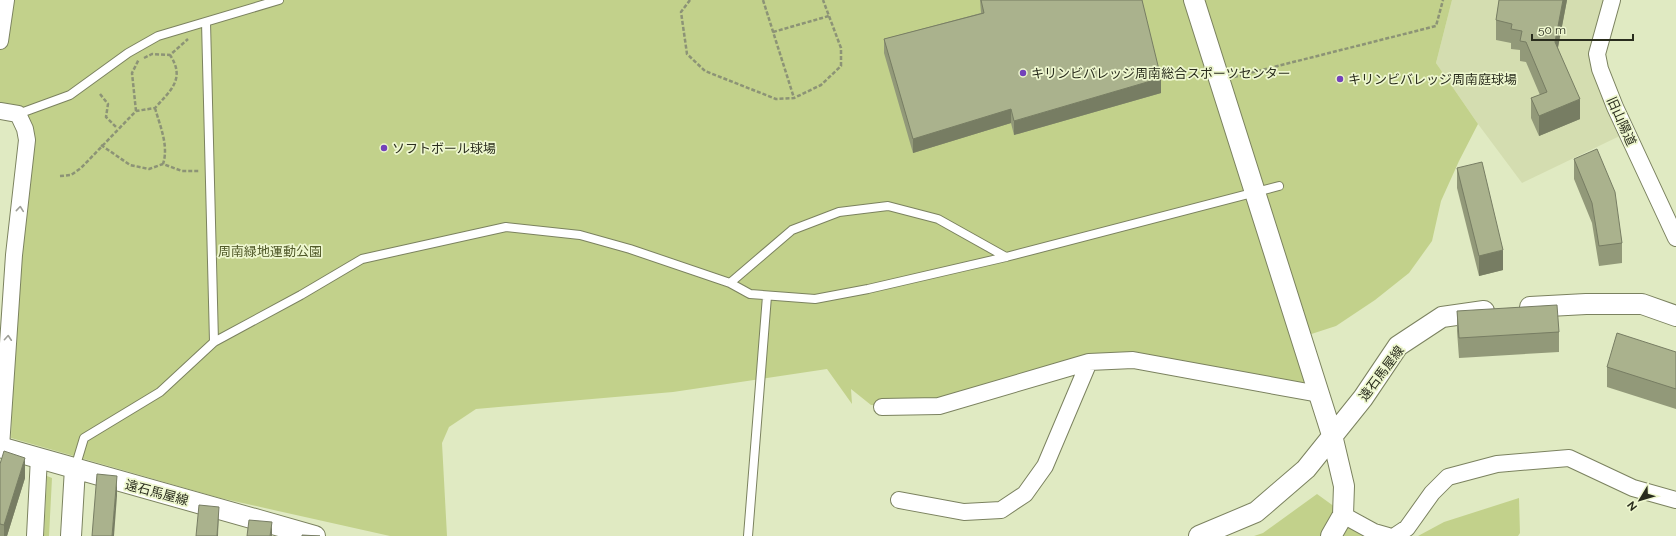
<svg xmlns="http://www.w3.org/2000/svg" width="1676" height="536" font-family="Raleway,'Noto Sans JP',sans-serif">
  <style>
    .built { fill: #d4ddb0 }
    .green { fill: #c2d18b }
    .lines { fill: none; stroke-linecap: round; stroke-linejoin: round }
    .service-casing { stroke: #7b825f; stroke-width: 10 }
    .minor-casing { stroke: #7b825f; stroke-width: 18 }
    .tertiary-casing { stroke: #7b825f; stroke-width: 22 }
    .path { stroke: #8c9376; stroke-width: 2.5; stroke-dasharray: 4 2; stroke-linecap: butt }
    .service { stroke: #fff; stroke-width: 8 }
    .minor { stroke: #fff; stroke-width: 16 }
    .tertiary { stroke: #fff; stroke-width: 20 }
    .wall { fill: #929979 }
    .shaded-wall { fill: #777d63 }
    .building { fill: #aab28d; stroke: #777d63 }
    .oneway { stroke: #9fa099 }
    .poi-dot { fill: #7342ba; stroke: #eef7cf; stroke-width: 1.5 }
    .labels { text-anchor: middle; stroke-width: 3.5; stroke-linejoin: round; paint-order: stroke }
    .poi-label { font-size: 13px; fill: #292c1d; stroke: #eef7cf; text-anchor: start }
    .street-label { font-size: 13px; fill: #292c1d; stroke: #eef7cf }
    .park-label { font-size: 13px; fill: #505928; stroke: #eef7cf }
  </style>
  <rect width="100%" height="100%" fill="#e0eac2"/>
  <path class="built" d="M1452,0H1606L1593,55L1628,132L1522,183L1478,124L1436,63Z"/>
  <path class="green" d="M0,0H1452L1436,63L1478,124L1459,161L1441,201L1432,241L1409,273L1375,300L1336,326L1299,338L1319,393L1097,362L936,408L871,405L851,389L852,404L827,369L673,392L476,409L449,427L442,443L447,536H390L220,498L11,438L17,240L28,134L19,118L0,115Z
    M47,476L52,478L49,536H44Z
    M1317,494L1375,536H1254L1263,533Z
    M1519,498L1520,533L1518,536H1418L1444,522Z"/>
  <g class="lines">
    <defs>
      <path id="service" d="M206,22L214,342
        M18,114L70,95L128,53L158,36L279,0
        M730,283L792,230L839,212L888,206L938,219L1006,257
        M75,468L84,438L160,392L214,342L301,295L362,259L506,227L580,235L630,249L730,283L750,294L815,299L868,289L1006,257L1279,186
        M748,536L767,296"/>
      <path id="minor" d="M1612,0L1597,54L1600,69L1615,107L1676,238
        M0,41L6,0
        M0,111L18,114L25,129L27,140L14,255L1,447
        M882,407L939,406L1089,362L1133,360L1319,394
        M899,500L964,512L1001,510L1025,494L1045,466L1089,362
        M1343,515L1374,532L1388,536
        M35,536L39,457
        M1395,536L1407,528L1432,493L1448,477L1497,464L1569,458L1633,488L1676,500"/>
      <path id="tertiary" d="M1194,0L1332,435L1344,486L1343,515L1331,536
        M1530,307L1586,304H1642L1676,316
        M0,447L315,536
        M71,536L75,468
        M1199,536L1256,512L1306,469L1363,398L1398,346L1442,317L1484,311"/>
    </defs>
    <use href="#service" class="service-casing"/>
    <use href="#minor" class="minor-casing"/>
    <use href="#tertiary" class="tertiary-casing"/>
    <path class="path" d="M690,0L681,12L687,54L705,71L776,99L794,98L821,85L841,66V48L823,0
      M763,0L794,98
      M773,32L829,16
      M144,58L152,54L170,55L188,39
      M1234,77L1436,26L1443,0
      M100,94L108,104L106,117L117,128
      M155,108C160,126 169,146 163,164
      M136,111L132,73L139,59
      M101,145L130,165L149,169L163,164L182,171H200
      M60,176L71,175L81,168L136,111L155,108C170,91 186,79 170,55"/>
    <use href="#service" class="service"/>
    <use href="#minor" class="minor"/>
    <use href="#tertiary" class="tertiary"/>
  </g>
  <path class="wall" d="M980,0H1142L1161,93L1014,135L1011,123L913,153L884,53V39L981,13Z
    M1499,0H1567L1558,48L1580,119L1539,136L1531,118V98L1540,95L1526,62L1520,61V50L1511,49V43L1496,40V20Z
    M1574,159L1622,243V263L1599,266L1592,223L1574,179Z
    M1457,168L1503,270L1479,276L1457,188Z
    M1457,311L1559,332V352L1459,358L1457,331Z
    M1676,352V409L1607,387V367Z
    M0,464L25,478L7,536H0Z"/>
  <path class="shaded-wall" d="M1563,0H1567L1555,62V42Z
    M1161,78V93L1014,135V121Z
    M1580,99V119L1539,136V116Z
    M1011,109V123L913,153V139Z
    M1503,250V270L1479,276V256Z
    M25,458V478L7,536H4V525Z
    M117,476V496L114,536H112Z
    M219,507L218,536H217Z
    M272,522V536H270Z"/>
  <path class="building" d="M981,0H1142L1161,78L1014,121L1011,109L913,139L884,39L984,13Z
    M1499,0H1563L1555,42L1580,99L1539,116L1531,98L1547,92L1526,42L1520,41L1522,31L1511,29L1512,24L1496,20Z
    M1597,149L1615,192L1622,243L1599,246L1592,203L1574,159Z
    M1482,162L1503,250L1479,256L1457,168Z
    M1557,305L1559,332L1459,338L1457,311Z
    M1617,333L1676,352V389L1607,367Z
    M4,451L25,458L4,525L0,524V464Z
    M97,474L117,476L112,536H92Z
    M199,505L219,507L217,536H196Z
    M249,520L272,522L270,536H247Z
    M302,535L320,536H302Z"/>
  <defs><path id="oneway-chevron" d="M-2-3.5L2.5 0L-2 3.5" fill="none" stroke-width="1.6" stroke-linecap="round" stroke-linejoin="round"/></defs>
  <g class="oneway">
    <use href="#oneway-chevron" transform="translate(20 209) rotate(-84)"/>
    <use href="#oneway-chevron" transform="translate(8 338) rotate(-86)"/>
  </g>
  <g class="poi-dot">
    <circle cx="1023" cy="73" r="4"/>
    <circle cx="1340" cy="79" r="4"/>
    <circle cx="384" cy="148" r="4"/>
  </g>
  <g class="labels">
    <g class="poi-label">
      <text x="1031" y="78">キリンビバレッジ周南総合スポーツセンター</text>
      <text x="1348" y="84">キリンビバレッジ周南庭球場</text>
      <text x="392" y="153">ソフトボール球場</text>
    </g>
    <g class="street-label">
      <text transform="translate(1622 121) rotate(66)" y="5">旧山陽道</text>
      <text transform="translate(1381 373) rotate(-53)" y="5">遠石馬屋線</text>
      <text transform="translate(157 492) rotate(15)" y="5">遠石馬屋線</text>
    </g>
    <g class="park-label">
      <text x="270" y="256">周南緑地運動公園</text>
    </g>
  </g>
  <g transform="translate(1640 500) rotate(232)" stroke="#eef7cf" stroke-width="3" paint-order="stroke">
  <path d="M0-3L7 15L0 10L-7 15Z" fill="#292c1d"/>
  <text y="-6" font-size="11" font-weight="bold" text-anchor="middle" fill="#292c1d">N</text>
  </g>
  <path d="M1532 34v6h101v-6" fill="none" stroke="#292c1d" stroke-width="2"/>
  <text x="1538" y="34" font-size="12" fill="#292c1d" stroke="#eef7cf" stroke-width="3" paint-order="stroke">50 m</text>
</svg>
